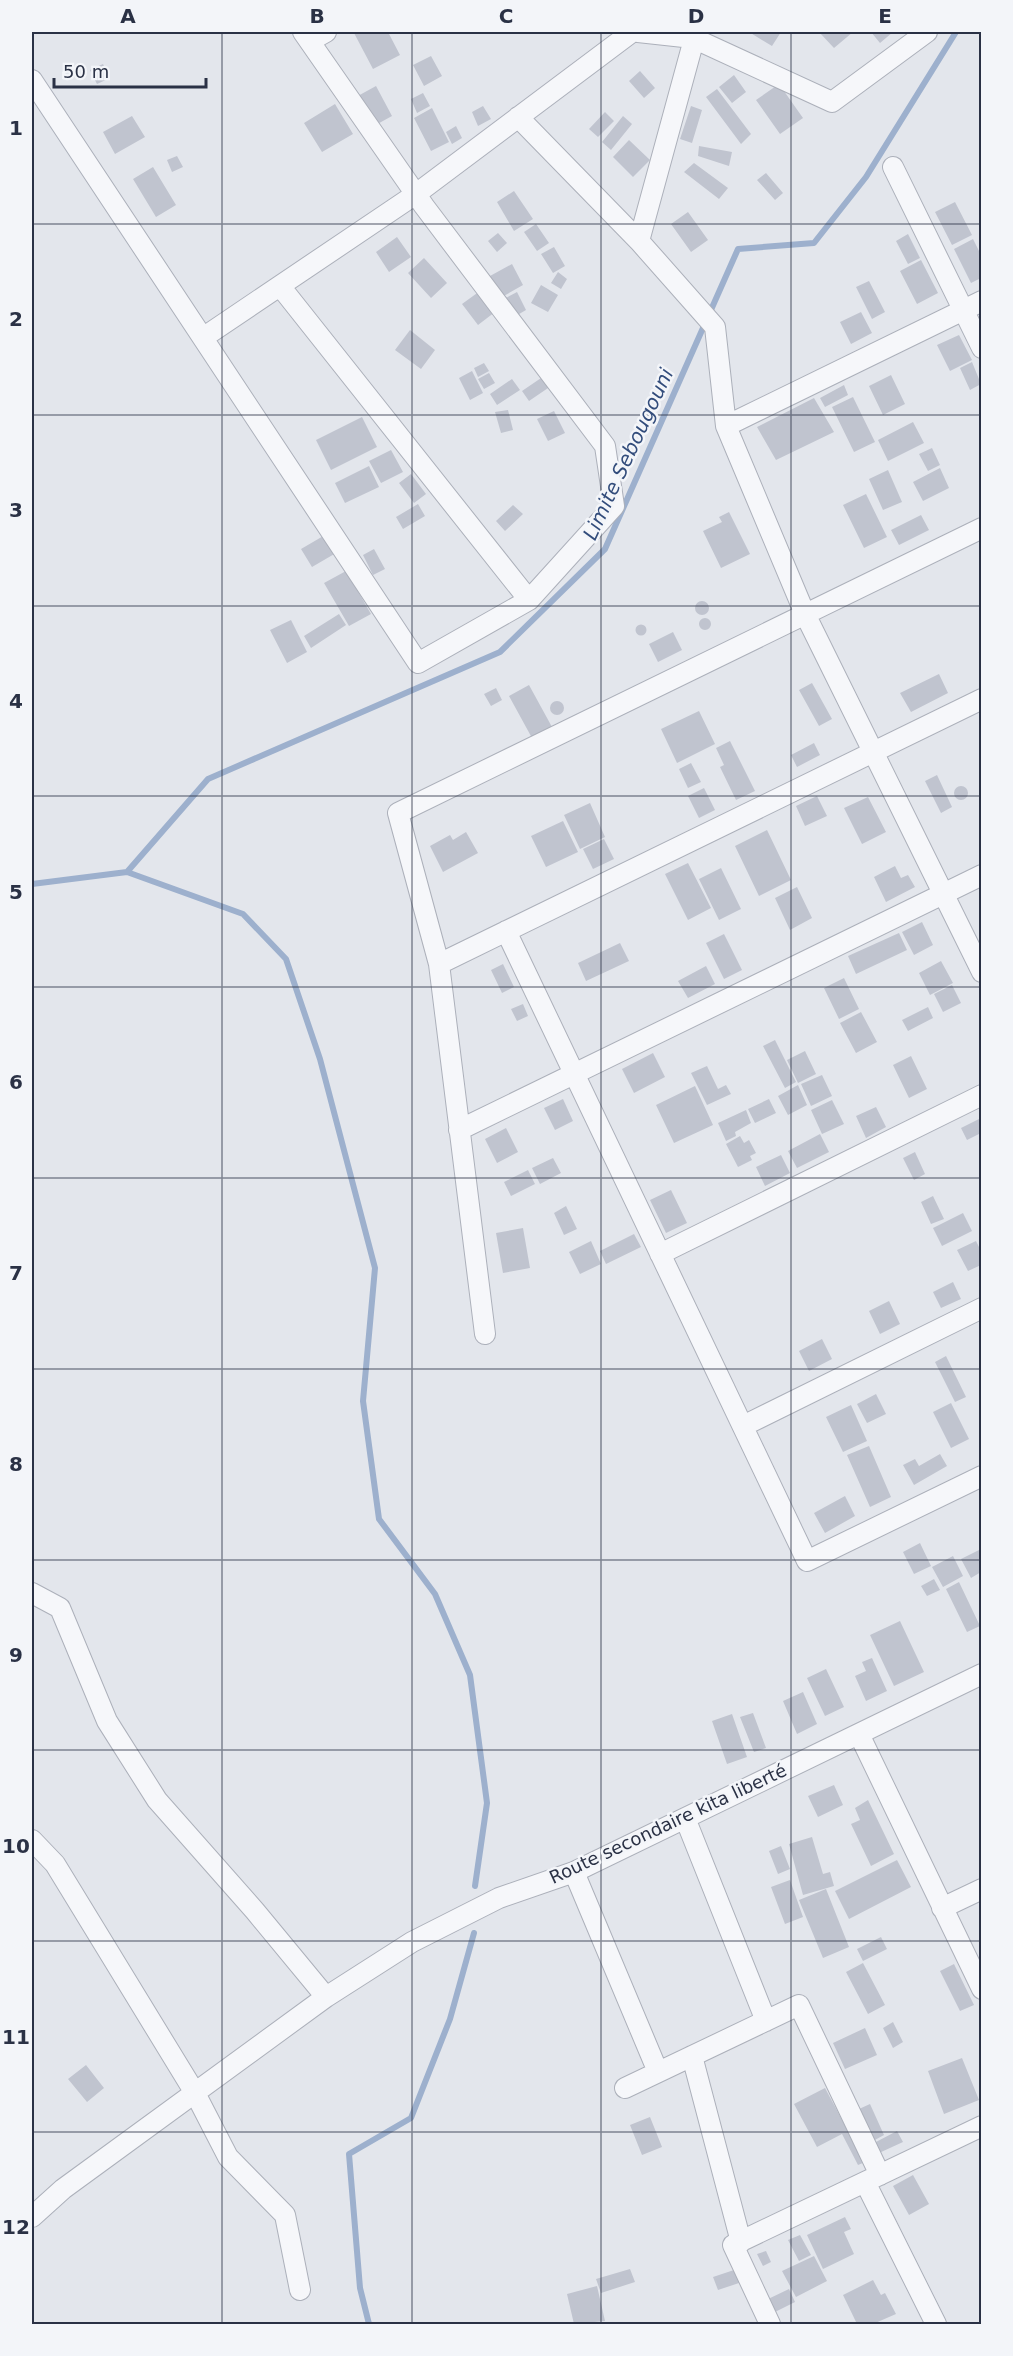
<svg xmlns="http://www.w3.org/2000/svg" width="1013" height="2356" font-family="'DejaVu Sans',sans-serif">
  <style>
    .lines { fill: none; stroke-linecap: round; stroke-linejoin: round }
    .stream { stroke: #9db0cd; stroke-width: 6 }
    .building { fill: #c0c4cf }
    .street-casing { stroke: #acb0ba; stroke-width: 22 }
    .street { stroke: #f6f7fa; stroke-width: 20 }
    .grid { fill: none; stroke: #2a3145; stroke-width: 1.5; stroke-opacity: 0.55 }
    .labels { text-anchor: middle; stroke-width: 5; stroke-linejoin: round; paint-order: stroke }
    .street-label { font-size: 18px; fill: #2a3145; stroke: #f3f5f9 }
    .water-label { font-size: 20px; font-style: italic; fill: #324c7b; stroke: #f3f5f9 }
    .neatline { fill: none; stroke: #2a3145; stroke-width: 2 }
    .grid-label { font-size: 20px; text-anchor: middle; font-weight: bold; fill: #2a3145 }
  </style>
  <rect width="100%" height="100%" fill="#e3e6ec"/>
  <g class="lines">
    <path class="stream" d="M127,872L243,914L286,959L320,1059L375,1268L363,1401L379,1519L435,1594L470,1675L487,1803L475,1886
      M32,884L127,872L208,779L500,652L605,549L738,249L814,243L866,177L956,32
      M369,2324L360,2288L349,2154L411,2118L450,2019L474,1933"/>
  </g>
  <path class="building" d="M357,32H388L400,55L373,69L354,33Z
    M749,32H781L772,46Z
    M819,32H853L834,48Z
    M871,32H893L880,43Z
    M431,56L442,76L424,86L413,65Z
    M103,64L110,78L97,84L90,70Z
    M640,71L655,88L644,98L629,81Z
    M734,75L746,92L732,103L719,87Z
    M779,84L803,118L780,134L756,100Z
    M376,86L392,116L372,127L356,97Z
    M717,89L751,134L741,144L706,97Z
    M423,93L430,106L417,113L411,99Z
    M335,104L353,134L322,152L304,123Z
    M483,106L491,119L478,126L472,112Z
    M691,106L702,110L692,143L680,139Z
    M432,108L449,142L431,151L414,118Z
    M605,112L614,121L598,137L589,129Z
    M132,116L145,137L115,154L103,132Z
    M623,116L632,124L611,150L602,142Z
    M456,126L462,138L452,144L446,132Z
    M629,140L650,160L633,177L613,157Z
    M699,146L732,152L729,166L698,156Z
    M177,156L183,167L172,172L167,160Z
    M694,163L728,188L719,199L684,172Z
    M153,167L176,205L156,217L133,179Z
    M766,173L783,193L775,200L757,180Z
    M514,191L533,219L514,231L497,202Z
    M955,202L972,235L952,245L935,212Z
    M688,212L708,240L691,252L671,224Z
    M536,224L549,243L537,251L524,232Z
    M498,233L507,243L497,252L488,241Z
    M908,234L920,258L908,264L896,241Z
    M397,237L411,257L389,272L376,252Z
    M973,239L981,255V278L971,283L954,249Z
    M554,247L565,266L553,273L541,254Z
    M424,258L447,283L431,298L408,273Z
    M921,260L938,293L917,304L900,271Z
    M512,264L523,285L502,297L490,276Z
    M558,272L567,279L561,289L551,283Z
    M869,281L885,312L872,319L856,287Z
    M541,285L558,295L548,312L531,303Z
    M480,291L495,312L478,325L462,304Z
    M517,292L526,310L514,317L504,299Z
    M861,312L872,333L851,344L840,322Z
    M410,330L435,350L421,369L395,350Z
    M959,335L972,360L950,371L937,345Z
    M972,362L981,384L970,390L960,368Z
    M484,363L489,371L478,377L474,368Z
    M472,371L483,393L470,400L459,378Z
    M489,373L495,383L484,389L478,379Z
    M891,375L905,404L883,415L869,386Z
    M544,376L551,386L529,401L522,391Z
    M512,379L520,390L497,405L490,394Z
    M844,385L848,395L825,407L820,398Z
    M853,397L875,442L854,452L832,407Z
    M814,398L834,432L776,460L757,427Z
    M508,410L513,430L501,433L495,412Z
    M554,411L565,433L548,441L537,419Z
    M362,417L377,447L331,470L316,440Z
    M913,422L924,443L888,461L878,440Z
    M932,448L940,465L928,471L919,454Z
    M391,450L403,472L381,483L369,461Z
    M369,466L379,487L345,503L335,483Z
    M940,468L949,488L923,501L913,482Z
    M888,470L902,502L883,510L869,479Z
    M411,474L426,494L414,503L399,483Z
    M866,494L887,537L864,548L843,505Z
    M418,504L425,516L403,529L396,517Z
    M513,505L523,514L505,531L496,521Z
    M729,512L750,554L721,568L703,531L722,522L719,517Z
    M921,515L929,530L899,545L891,530Z
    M325,535L336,553L312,567L301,549Z
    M374,549L385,569L373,575L363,555Z
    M346,571L371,614L349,626L324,583Z
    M695 608a7 7 0 1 1 14 0a7 7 0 1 1-14 0Z
    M339,614L346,625L311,648L304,636Z
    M699 624a6 6 0 1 1 12 0a6 6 0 1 1-12 0Z
    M291,620L307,652L287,663L270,630Z
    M635.5 630a5.5 5.5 0 1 1 11 0a5.5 5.5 0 1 1-11 0Z
    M673,632L682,650L658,662L649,644Z
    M939,674L948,693L911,712L900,693Z
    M812,683L832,719L819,726L799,690Z
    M529,685L552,727L532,738L509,696Z
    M496,688L502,700L491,706L484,694Z
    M550 708a7 7 0 1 1 14 0a7 7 0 1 1-14 0Z
    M699,711L715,744L677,763L661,729Z
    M730,741L755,791L736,800L720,767L724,765L716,748Z
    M814,743L820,755L797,767L791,755Z
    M691,763L701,782L688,788L679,769Z
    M937,775L952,807L941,813L925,781Z
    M954 793a7 7 0 1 1 14 0a7 7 0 1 1-14 0Z
    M704,788L715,810L699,818L688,796Z
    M817,796L827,816L805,826L796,806Z
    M868,797L886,832L862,844L844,808Z
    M590,803L605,837L580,849L564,815Z
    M563,821L578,852L546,867L531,836Z
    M767,830L791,880L759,896L735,846Z
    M466,832L478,853L443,872L430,846L450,835L453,840Z
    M604,839L614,859L593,869L583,849Z
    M688,863L711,908L688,920L665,874Z
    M895,866L901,878L908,875L915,887L886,902L874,877Z
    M721,868L741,909L719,920L699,879Z
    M797,887L812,918L790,930L775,898Z
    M922,922L933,945L914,955L902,932Z
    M899,933L907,950L856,974L848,956Z
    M724,934L742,970L724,979L706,943Z
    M620,943L629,961L586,981L578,963Z
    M941,961L953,983L930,995L919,973Z
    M503,964L514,987L502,993L491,970Z
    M706,966L715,984L688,998L678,981Z
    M844,978L859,1009L839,1019L824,988Z
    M952,985L961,1003L943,1012L934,994Z
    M523,1004L528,1016L517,1021L511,1009Z
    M928,1007L933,1018L908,1031L902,1020Z
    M861,1012L877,1042L856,1053L840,1023Z
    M775,1040L796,1082L785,1088L763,1046Z
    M805,1051L816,1074L798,1083L787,1060Z
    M653,1053L665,1077L634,1093L622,1069Z
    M911,1056L927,1089L909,1098L893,1065Z
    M707,1066L718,1089L726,1085L731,1094L707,1105L691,1073Z
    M822,1075L832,1096L811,1106L801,1084Z
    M798,1085L807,1105L788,1115L778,1096Z
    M695,1086L713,1125L674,1143L656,1105Z
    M563,1099L573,1121L555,1130L544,1108Z
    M769,1099L776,1113L755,1123L748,1109Z
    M832,1100L844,1124L822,1134L811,1110Z
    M876,1107L886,1127L866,1138L856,1116Z
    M746,1110L751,1123L735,1132L736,1136L726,1141L718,1123Z
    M981,1118V1133L967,1140L961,1128Z
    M506,1128L518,1152L497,1163L485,1139Z
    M820,1134L829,1152L797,1168L788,1151Z
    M740,1136L744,1143L749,1140L756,1153L750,1156L752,1160L738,1167L726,1144Z
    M915,1152L925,1174L914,1180L903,1158Z
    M781,1155L790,1173L765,1186L756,1167Z
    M553,1158L561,1173L540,1184L532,1168Z
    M528,1170L535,1184L511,1196L504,1182Z
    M671,1190L687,1223L666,1233L650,1200Z
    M933,1196L944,1219L931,1224L921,1202Z
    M566,1206L577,1229L564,1235L554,1213Z
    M963,1213L972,1231L942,1246L933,1228Z
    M523,1228L530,1268L503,1273L496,1233Z
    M634,1234L641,1247L606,1264L600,1251Z
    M591,1241L601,1264L580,1274L569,1252Z
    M976,1241L981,1251V1265L968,1271L957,1250Z
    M953,1282L961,1299L941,1308L933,1292Z
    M889,1301L900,1324L880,1334L869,1311Z
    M822,1339L832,1359L809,1371L799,1351Z
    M946,1356L966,1397L955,1402L935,1362Z
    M876,1394L886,1414L867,1423L857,1404Z
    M951,1403L969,1439L951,1448L933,1412Z
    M851,1405L867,1441L843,1452L826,1417Z
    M869,1446L891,1497L870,1507L847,1455Z
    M940,1454L947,1466L914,1485L903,1465L915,1459L919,1466Z
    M845,1496L855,1516L825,1533L814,1513Z
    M920,1543L931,1566L914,1574L903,1552Z
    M981,1549V1572L971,1578L961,1559Z
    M953,1556L963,1576L943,1587L932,1567Z
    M934,1579L940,1590L927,1596L921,1586Z
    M959,1582L980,1626L967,1632L946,1589Z
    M900,1621L924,1672L894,1686L870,1635Z
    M872,1658L887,1691L866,1701L855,1676L866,1671L862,1662Z
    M826,1669L844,1707L825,1716L807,1678Z
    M803,1692L817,1724L797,1734L783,1701Z
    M753,1713L766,1748L754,1752L740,1717Z
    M732,1714L747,1757L727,1764L712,1721Z
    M834,1785L843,1805L818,1817L808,1796Z
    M868,1800L894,1854L871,1866L851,1824L860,1820L855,1808Z
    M812,1837L823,1874L830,1872L834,1886L803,1895L789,1844Z
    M781,1846L790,1869L778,1874L769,1851Z
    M897,1860L911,1887L849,1919L835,1891Z
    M790,1880L803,1917L785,1924L771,1887Z
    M826,1889L849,1947L823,1958L799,1900Z
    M881,1937L887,1949L863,1961L857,1949Z
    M863,1963L885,2005L868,2014L846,1972Z
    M954,1964L974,2005L960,2011L940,1971Z
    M893,2022L903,2042L893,2048L883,2028Z
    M865,2028L877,2055L845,2069L833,2043Z
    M962,2058L979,2100L944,2114L928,2071Z
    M86,2065L104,2088L87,2102L68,2079Z
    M825,2088L848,2131L870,2160L858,2165L842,2134L817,2147L794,2104Z
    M870,2104L884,2135L873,2141L859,2109Z
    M650,2117L662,2147L642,2155L630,2125Z
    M897,2131L903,2142L879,2153L874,2143Z
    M913,2175L929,2204L909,2215L893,2186Z
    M845,2217L851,2229L844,2232L854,2254L823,2269L807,2235Z
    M800,2235L811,2255L799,2261L788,2240Z
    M766,2251L771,2262L763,2266L757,2254Z
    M814,2256L827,2281L796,2297L782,2271Z
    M630,2269L635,2282L601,2293L596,2279Z
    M737,2269L742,2282L718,2290L713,2277Z
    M873,2280L881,2295L885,2293L896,2314L873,2324H857L843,2295Z
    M597,2286L605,2321L574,2324L567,2294Z
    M789,2289L795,2302L773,2313L766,2300Z"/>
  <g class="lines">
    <defs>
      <path id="street" d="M638,32L693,38L832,102L927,32
        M310,41L326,32
        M32,80L418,663L529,600L614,506L605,446L424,206L303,32
        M518,117L639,241L715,327L726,426L805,614L982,972
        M893,167L982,348
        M639,241L696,32
        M280,286L529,600
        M204,337L416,194L632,32
        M726,426L982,301
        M506,931L807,1561L982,1476
        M439,964L982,699
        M459,1130L982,875
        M660,1254L982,1095
        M485,1334L439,964L398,813L982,528
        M743,1426L982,1308
        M32,1593L60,1608L107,1721L157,1800L255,1911L326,1997
        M859,1734L982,1989
        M685,1818L766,2021
        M32,1840L55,1864L195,2093L228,2157L285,2215L300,2290
        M574,1872L658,2072
        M942,1908L982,1889
        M692,2056L741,2242
        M625,2088L799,2005L880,2175
        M865,2182L936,2324
        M32,2217L63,2189L326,1997L412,1942L499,1898L574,1872L982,1674
        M770,2324L733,2245L982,2126"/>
    </defs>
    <use href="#street" class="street-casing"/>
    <use href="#street" class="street"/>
  </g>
  <path class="grid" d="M222,32V2324M412,32V2324M601,32V2324M791,32V2324M32,224H982M32,415H982M32,606H982M32,796H982M32,987H982M32,1178H982M32,1369H982M32,1560H982M32,1750H982M32,1941H982M32,2132H982"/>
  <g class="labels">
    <g class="street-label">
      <text transform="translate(668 1824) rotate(-25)" y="6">Route secondaire kita liberté</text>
    </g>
    <g class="water-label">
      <text transform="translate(628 454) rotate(-65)" y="7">Limite Sebougouni</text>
    </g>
  </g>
  <rect width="1013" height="2356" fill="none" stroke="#f3f5f9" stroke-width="66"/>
  <path d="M54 78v9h152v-9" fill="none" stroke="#2a3145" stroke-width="3"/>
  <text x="63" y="78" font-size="18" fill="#2a3145" stroke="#f3f5f9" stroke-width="4.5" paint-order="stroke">50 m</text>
  <rect x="33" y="33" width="947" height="2290" class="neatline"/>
  <g class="grid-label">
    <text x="128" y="23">A</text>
    <text x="317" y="23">B</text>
    <text x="506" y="23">C</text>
    <text x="696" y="23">D</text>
    <text x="885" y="23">E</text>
    <text x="16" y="135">1</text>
    <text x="16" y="326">2</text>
    <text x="16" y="517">3</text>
    <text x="16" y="708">4</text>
    <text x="16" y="899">5</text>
    <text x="16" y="1089">6</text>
    <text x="16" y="1280">7</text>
    <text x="16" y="1471">8</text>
    <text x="16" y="1662">9</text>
    <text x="16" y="1853">10</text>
    <text x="16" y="2044">11</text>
    <text x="16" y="2234">12</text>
  </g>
</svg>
